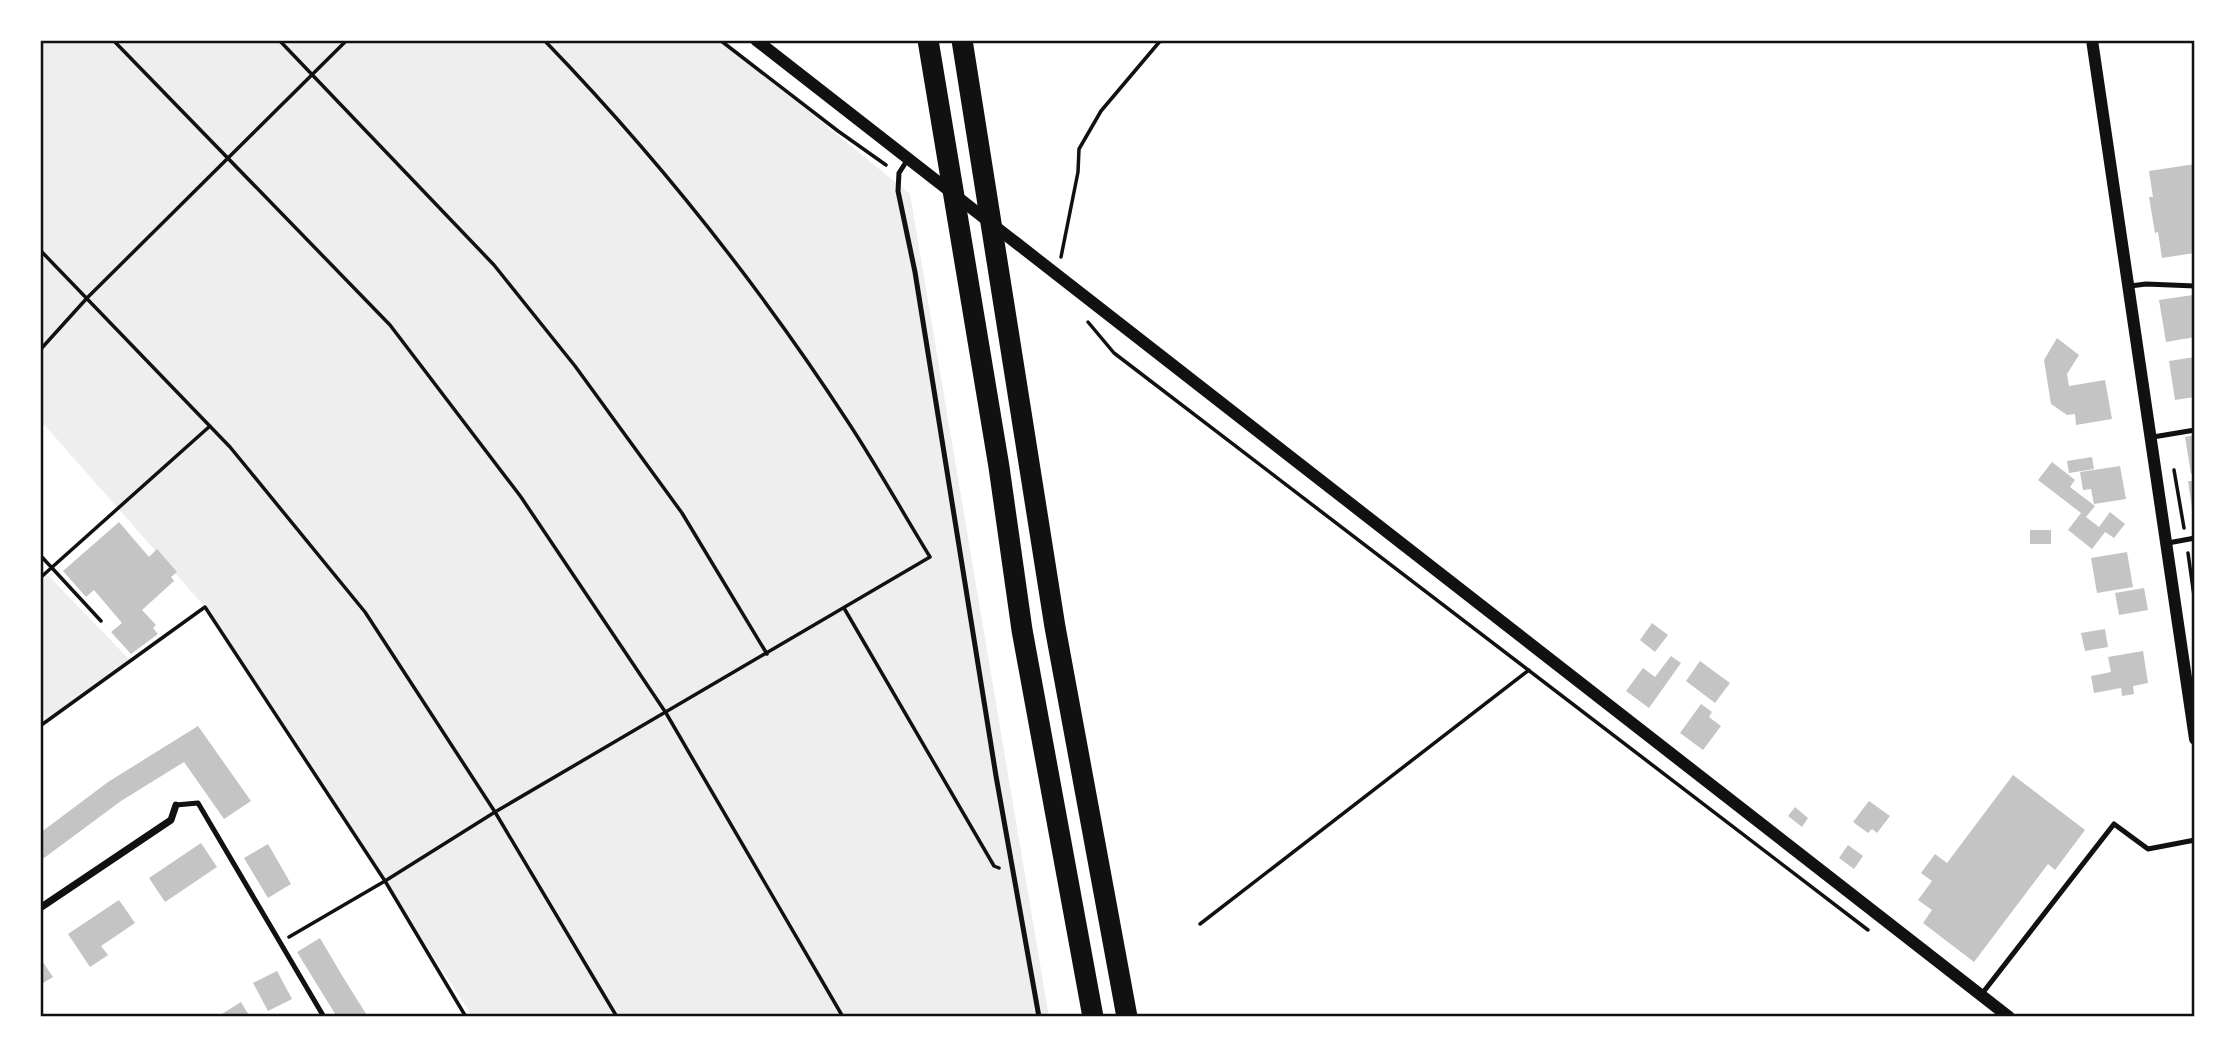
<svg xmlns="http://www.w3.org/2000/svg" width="2235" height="1057" font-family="Ubuntu,sans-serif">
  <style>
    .green { fill: #eee }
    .building { fill: #c4c4c4 }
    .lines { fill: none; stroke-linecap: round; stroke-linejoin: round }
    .path { stroke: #111; stroke-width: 3.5 }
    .service { stroke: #111; stroke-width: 5 }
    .minor { stroke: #111; stroke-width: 7 }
    .tertiary { stroke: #111; stroke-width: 12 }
    .motorway { stroke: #111; stroke-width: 21 }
    .neatline { fill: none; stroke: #111; stroke-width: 2.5 }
  </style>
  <rect width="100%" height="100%" fill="#fff"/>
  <path class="green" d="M40,40H721L910,194L1049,1017H473L205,607L40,420Z
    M40,567L130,660L40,726Z"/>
  <path class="building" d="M2195,164V253L2162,258L2158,232L2155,233L2149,197H2153L2149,171Z
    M2193,295L2195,337L2166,342L2159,300Z
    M2057,338L2079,355L2067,374L2069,386L2105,380L2112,419L2076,425L2075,414L2067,415L2051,404L2044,360Z
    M2195,357V397L2175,400L2169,361Z
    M2195,435V473L2191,474L2185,437Z
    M2092,457L2094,469L2069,473L2067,461Z
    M2052,462L2075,480L2070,487L2095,506L2086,517L2099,527L2110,512L2125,524L2114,538L2105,532L2092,549L2068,530L2081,513L2038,480Z
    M2120,466L2126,499L2094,504L2091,489L2083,490L2080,472Z
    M2188,481H2195V516H2193Z
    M119,522L149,557L157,549L177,572L171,577L174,581L142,610L156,625L153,628L158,634L131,654L111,632L122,623L94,590L86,597L63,571Z
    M2030,530H2051V544H2030Z
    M2127,552L2133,587L2097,593L2091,558Z
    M2144,588L2148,610L2119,615L2115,593Z
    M1652,623L1668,635L1655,652L1640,640Z
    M2105,629L2108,647L2085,651L2081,633Z
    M2143,651L2148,683L2133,686L2134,694L2122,696L2121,688L2094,693L2091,676L2111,672L2108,657Z
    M1671,656L1681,663L1649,708L1626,691L1643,668L1655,677Z
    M1700,661L1730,683L1715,703L1686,681Z
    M1701,704L1712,712L1709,717L1721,726L1703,750L1680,733Z
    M198,726L251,801L224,819L184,762L121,801L40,861V833L108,782Z
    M2013,775L2085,830L2055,870L2048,864L1974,962L1923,923L1932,910L1918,900L1932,881L1921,873L1935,854L1947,863Z
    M1869,801L1890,816L1877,833L1872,829L1868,833L1853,822Z
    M1795,807L1808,818L1802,827L1788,816Z
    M201,843L217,867L165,902L149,878Z
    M268,844L291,884L268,898L244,858Z
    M1848,845L1863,856L1854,869L1839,858Z
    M119,900L135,923L101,946L108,955L90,967L68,934Z
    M320,938L343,977L368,1017H337L297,952Z
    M40,958L53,977L40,985Z
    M277,971L292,999L268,1011L253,983Z
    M241,1002L250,1017H217Z"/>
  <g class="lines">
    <path class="path" d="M113,40L390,325L521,497L666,713L843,1017
      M279,40L494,265L575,366L682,513L767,654
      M720,40L838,131L886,165
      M40,250L230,447L365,612L495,812L617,1017
      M1061,257L1078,172L1079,149L1101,111L1161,40
      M1088,322L1114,353L1868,930
      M40,350L87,298L347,40
      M2174,470L2184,528
      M2188,553L2195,603
      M40,555L101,621
      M40,578L210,426
      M844,608L994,866L999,868
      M40,726L205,607L385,881L466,1017
      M1200,924L1529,670
      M289,937L385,881L495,812L930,557C903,513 878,468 850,425C761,288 658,158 544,40"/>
    <path class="service" d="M908,159L899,173L898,191L915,272L996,776L1039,1017
      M2130,286L2146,284L2195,286
      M2153,437L2195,430
      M2168,543L2195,538
      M176,805L198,803L324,1017
      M1981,995L2114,824L2148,849L2195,840"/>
    <path class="minor" d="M40,908L171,820L176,805"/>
    <path class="tertiary" d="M756,40L2009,1017
      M2092,40L2195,739"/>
    <path class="motorway" d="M928,40L999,467L1022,630L1093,1017
      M962,40L1055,627L1127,1017"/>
  </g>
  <rect width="2235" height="1057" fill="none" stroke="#ffffff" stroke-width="84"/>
  <rect x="42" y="42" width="2151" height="973" class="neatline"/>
</svg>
